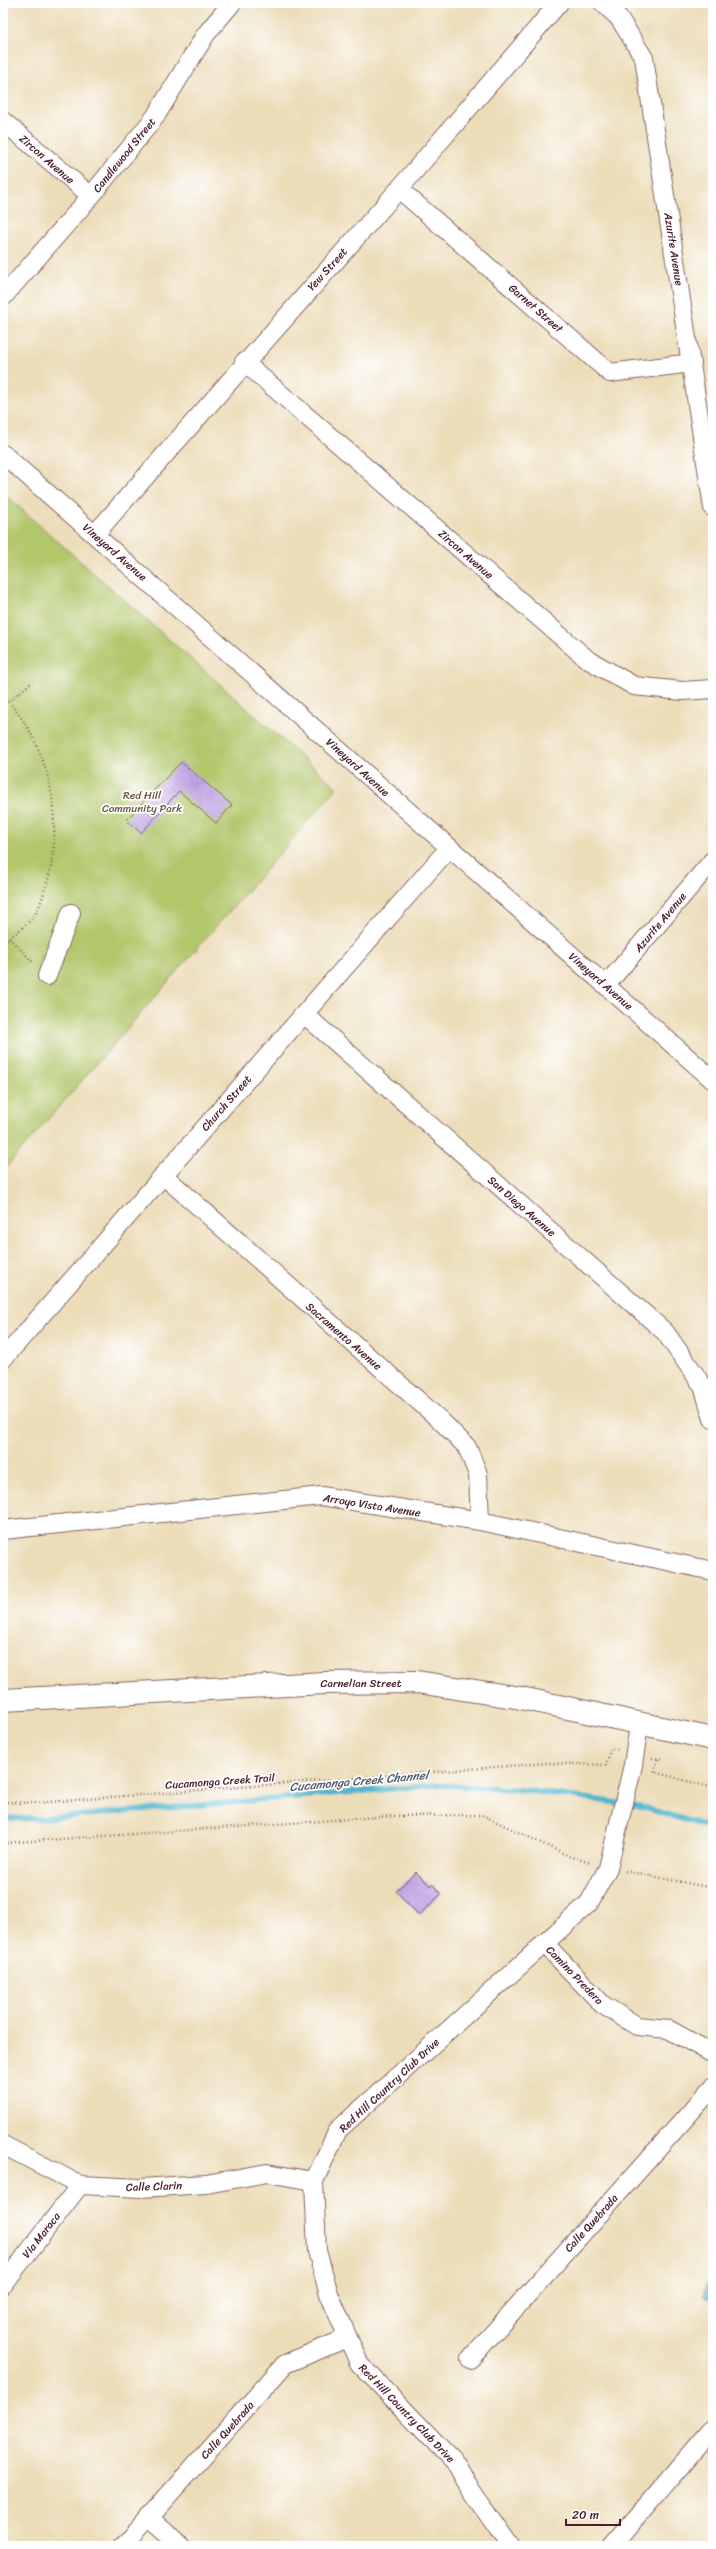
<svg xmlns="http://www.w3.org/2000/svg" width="716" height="2549" font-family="Sriracha,sans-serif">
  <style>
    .green { fill: #b2c66a; stroke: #7e724a }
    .water { fill: url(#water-rules); stroke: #4c6a7c }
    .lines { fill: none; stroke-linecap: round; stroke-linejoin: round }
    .stream { stroke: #4eb5cd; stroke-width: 5.5 }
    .building { fill: url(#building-back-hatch) }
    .minor-casing { stroke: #83625d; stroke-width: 20 }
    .major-casing { stroke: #83625d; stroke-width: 24 }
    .path { stroke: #83625d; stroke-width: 2.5; stroke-dasharray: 1 3; stroke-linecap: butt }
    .minor { stroke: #fff; stroke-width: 18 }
    .major { stroke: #fff; stroke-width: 22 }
    .labels { text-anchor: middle; stroke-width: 3.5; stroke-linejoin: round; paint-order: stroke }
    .street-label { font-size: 11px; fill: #4a1f2b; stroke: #fff }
    .park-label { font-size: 11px; fill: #6e5941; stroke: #fff }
    .water-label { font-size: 12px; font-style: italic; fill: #4c5b6c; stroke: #fff }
  </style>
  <defs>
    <pattern id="water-rules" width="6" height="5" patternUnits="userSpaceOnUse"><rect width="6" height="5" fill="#4eb5cd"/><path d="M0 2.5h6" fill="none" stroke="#4393a7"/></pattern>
    <pattern id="building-back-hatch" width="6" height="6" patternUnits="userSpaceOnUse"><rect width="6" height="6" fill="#bda0e6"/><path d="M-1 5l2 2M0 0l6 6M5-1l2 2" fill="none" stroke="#9c82bb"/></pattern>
  </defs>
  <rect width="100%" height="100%" fill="#fff"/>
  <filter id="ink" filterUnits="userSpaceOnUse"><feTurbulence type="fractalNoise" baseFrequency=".025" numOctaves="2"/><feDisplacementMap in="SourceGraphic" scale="8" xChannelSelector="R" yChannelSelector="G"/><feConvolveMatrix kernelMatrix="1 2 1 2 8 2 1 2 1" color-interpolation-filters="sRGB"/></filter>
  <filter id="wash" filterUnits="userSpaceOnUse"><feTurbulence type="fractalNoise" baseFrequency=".012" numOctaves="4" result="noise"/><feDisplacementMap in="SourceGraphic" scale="16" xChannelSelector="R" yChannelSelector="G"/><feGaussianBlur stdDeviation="0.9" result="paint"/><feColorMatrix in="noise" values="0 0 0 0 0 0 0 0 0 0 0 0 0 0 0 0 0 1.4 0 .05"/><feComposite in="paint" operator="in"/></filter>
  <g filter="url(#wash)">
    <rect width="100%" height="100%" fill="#ecddb9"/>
    <path class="green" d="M3,493L337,788L3,1171Z"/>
    <path class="water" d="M713,2275V2298L707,2300L703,2296L706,2284Z"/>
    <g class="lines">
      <path class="stream" d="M3,1818L38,1819L437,1785L524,1790L611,1802L645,1808L713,1828"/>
    </g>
    <g id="blocks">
      <path class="building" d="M181,762L232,805L216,823L179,791L141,833L126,820Z
        M416,1872L430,1886L432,1884L441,1894L419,1915L396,1891Z"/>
    </g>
  </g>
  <g filter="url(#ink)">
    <use href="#blocks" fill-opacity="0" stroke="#83625d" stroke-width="1"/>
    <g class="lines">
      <defs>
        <path id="minor" d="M603,3L619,18L644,58L713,508
          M3,121L91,196
          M399,189L610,373L692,363
          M3,297L91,196L155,117L206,34L232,3
          M244,362L587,659L634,686L682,691L713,689
          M3,454L713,1080
          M95,534L399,189L559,3
          M47,976L71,913
          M606,985L713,860
          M304,1014L665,1332L703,1386L713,1419
          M163,1175L440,1420L467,1447L478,1474L480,1521
          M3,1359L449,848
          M3,1530L321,1496L480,1521L713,1571
          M544,1943L603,2005L637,2026L668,2029L713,2054
          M3,2145L80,2185L141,2188L206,2184L267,2173L314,2181
          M3,2285L80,2185
          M470,2359L713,2087
          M148,2517L182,2546
          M123,2546L285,2364L347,2338
          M510,2546L471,2490L457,2465L359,2363L329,2294L317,2251L314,2181L338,2130L589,1903L608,1868L633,1765L639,1725
          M612,2546L713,2428"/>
        <path id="major" d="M3,1700L324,1683L417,1682L521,1698L713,1739"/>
      </defs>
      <use href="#minor" class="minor-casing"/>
      <use href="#major" class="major-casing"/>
      <path class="path" d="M3,696C51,743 66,826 45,889C42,899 39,910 31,919C24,928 13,935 3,942
        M8,702L31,683
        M9,938L34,963
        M652,1758L662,1759
        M658,1759L654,1772L713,1788
        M3,1802L36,1803L546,1763L606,1765L611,1748L618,1750
        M3,1843L393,1816L482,1815L571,1857L591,1863
        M625,1871L713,1888"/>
      <use href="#minor" class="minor"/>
      <use href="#major" class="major"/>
    </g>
  </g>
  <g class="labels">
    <g class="street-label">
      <text transform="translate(124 155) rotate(-51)" y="4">Candlewood Street</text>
      <text transform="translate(47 159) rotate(41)" y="4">Zircon Avenue</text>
      <text transform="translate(674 249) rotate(81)" y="4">Azurite Avenue</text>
      <text transform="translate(327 269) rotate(-48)" y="4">Yew Street</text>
      <text transform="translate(536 308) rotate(41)" y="4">Garnet Street</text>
      <text transform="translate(115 552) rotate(41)" y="4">Vineyard Avenue</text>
      <text transform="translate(466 554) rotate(41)" y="4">Zircon Avenue</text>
      <text transform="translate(358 767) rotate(42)" y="4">Vineyard Avenue</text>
      <text transform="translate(660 922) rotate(-50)" y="4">Azurite Avenue</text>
      <text transform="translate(601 981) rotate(41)" y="4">Vineyard Avenue</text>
      <text transform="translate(226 1103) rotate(-49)" y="4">Church Street</text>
      <text transform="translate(522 1206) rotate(41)" y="4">San Diego Avenue</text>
      <text transform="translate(344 1336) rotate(41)" y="4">Sacramento Avenue</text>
      <text transform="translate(372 1505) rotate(9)" y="4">Arroyo Vista Avenue</text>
      <text x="361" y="1687">Carnelian Street</text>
      <text transform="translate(220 1781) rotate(-4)" y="4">Cucamonga Creek Trail</text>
      <text transform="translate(575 1975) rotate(46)" y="4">Camino Predera</text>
      <text transform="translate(389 2085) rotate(-43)" y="4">Red Hill Country Club Drive</text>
      <text transform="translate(154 2186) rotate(-2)" y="4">Calle Clarin</text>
      <text transform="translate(591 2223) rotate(-48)" y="4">Calle Quebrada</text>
      <text transform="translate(41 2235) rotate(-52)" y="4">Via Maraca</text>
      <text transform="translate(407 2413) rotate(46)" y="4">Red Hill Country Club Drive</text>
      <text transform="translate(227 2430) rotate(-48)" y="4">Calle Quebrada</text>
    </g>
    <g class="park-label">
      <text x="142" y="799">Red Hill<tspan x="142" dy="13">Community Park</tspan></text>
    </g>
    <g class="water-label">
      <text transform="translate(359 1781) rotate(-5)" y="4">Cucamonga Creek Channel</text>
    </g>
  </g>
  <rect width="716" height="2549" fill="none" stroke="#fff" stroke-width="16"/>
  <path d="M566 2519v6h54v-6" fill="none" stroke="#4a1f2b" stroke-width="2"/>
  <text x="572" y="2519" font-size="12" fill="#4a1f2b" stroke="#ffffff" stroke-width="3" paint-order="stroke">20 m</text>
</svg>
